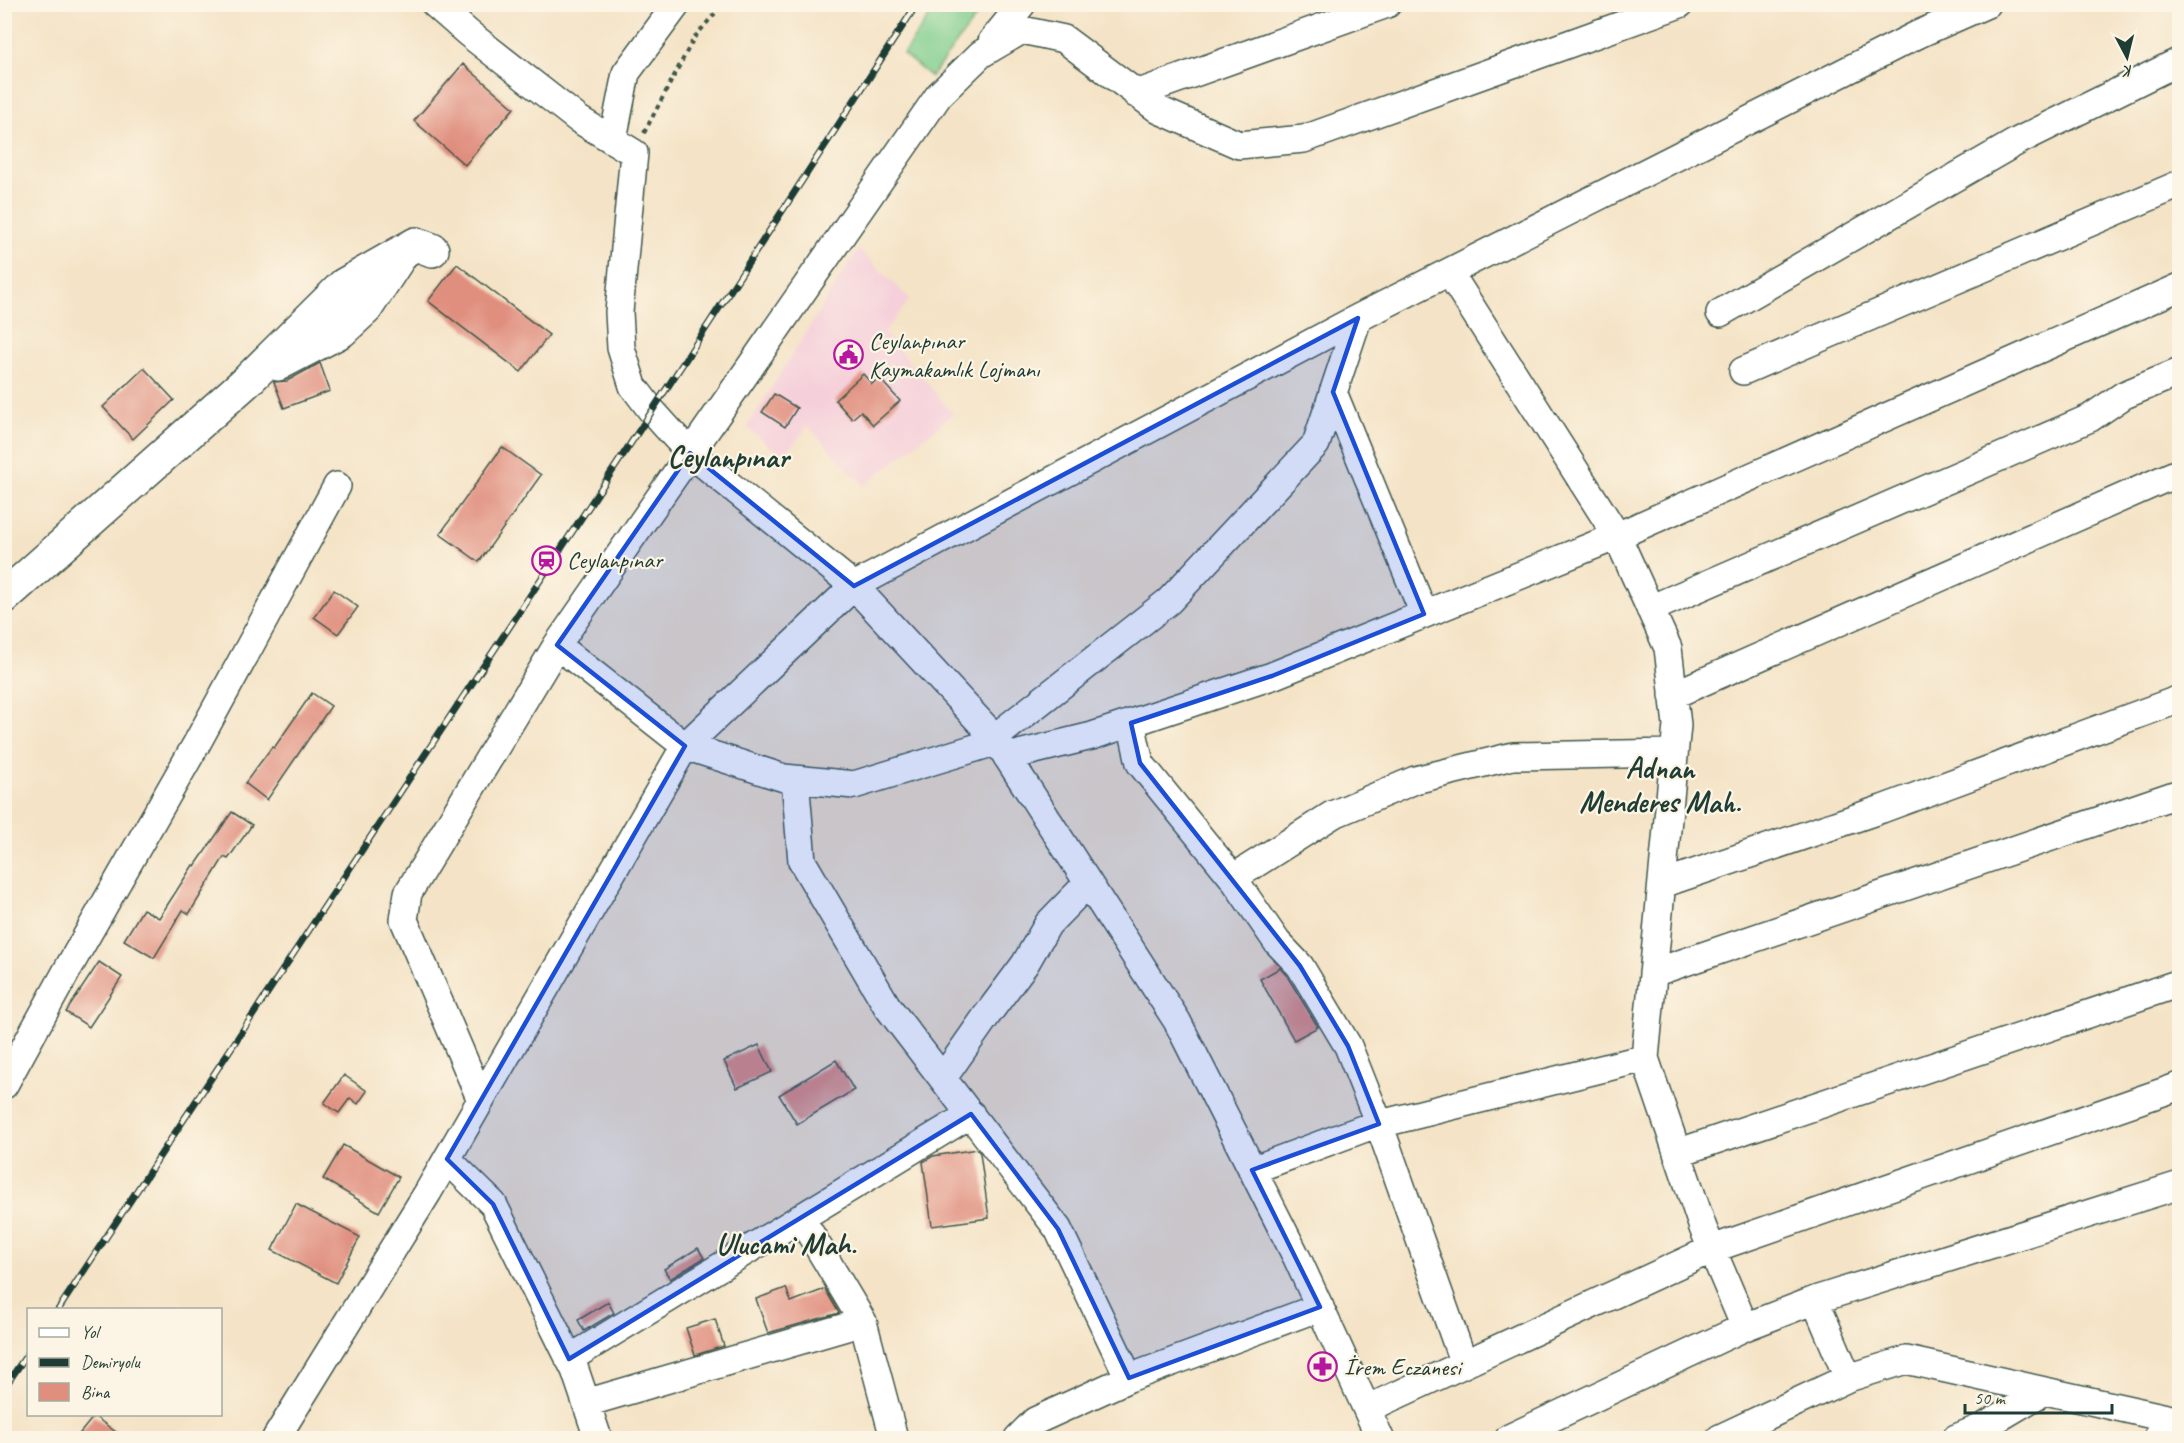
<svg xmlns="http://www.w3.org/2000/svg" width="2184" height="1443" font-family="Caveat,sans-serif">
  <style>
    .built { fill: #f5cfda }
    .green { fill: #7fcd8c; stroke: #4f8560; stroke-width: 1.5 }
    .building { fill: #e08e7e }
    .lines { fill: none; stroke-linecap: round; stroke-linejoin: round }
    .minor-casing { stroke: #3f564a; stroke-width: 30 }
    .major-casing { stroke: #3f564a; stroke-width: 36 }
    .path { stroke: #3f564a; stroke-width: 4; stroke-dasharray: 4.5 4.5; stroke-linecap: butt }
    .minor { stroke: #fff; stroke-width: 27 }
    .major { stroke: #fff; stroke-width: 33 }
    .rail-casing { stroke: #1f3d34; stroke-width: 7 }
    .rail { stroke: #fcf5e5; stroke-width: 4.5; stroke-dasharray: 14; stroke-linecap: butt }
    .marked { fill: #1d4ed8; fill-opacity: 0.2; stroke: #1d4ed8; stroke-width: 4.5; stroke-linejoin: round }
    .labels { text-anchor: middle; stroke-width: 4.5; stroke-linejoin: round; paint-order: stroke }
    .poi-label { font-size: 24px; fill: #1f3d34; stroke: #fcf5e5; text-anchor: start }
    .district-label { font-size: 30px; font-weight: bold; fill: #1f3d34; stroke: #fcf5e5 }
  </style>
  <rect width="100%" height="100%" fill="#fcf5e5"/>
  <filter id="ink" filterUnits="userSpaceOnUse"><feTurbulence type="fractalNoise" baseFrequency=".0167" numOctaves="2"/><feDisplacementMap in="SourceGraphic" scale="12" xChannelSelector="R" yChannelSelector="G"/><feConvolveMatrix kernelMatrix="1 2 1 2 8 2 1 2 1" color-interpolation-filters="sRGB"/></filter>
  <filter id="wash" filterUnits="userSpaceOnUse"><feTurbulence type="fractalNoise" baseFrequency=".008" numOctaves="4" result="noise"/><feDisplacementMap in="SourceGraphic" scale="24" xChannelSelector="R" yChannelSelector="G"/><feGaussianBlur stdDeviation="1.35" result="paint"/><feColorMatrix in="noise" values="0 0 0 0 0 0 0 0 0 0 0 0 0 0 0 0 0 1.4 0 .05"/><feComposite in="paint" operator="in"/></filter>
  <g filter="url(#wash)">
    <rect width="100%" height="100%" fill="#f4e3c6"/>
    <path class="built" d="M858,249L910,299L884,332L953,414L864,486L808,426L782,457L747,427Z"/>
    <path class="green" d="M937,5H985L931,77L903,54Z"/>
    <g id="blocks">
      <path class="building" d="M463,64L514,108L465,165L414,121Z
        M457,264L549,335L521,372L428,301Z
        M320,363L330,391L284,408L274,382L287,381Z
        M144,368L174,400L133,439L103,407Z
        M863,374L872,384L879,378L900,401L873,425L861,411L852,419L835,400Z
        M774,394L797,408L785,427L762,412Z
        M502,447L541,475L479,562L440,534Z
        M334,590L358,607L338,634L314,617Z
        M312,693L331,706L267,800L245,783L272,747L274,748Z
        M232,812L252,825L228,859L224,857L189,914L183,910L154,958L124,940L143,909L159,918L193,865L195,866Z
        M99,962L122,977L89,1027L66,1012Z
        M1280,968L1287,976L1318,1027L1294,1040L1260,979Z
        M759,1045L772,1072L737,1088L724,1061Z
        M836,1060L854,1090L797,1124L779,1095Z
        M344,1075L367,1091L358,1104L350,1098L339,1113L324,1103Z
        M343,1145L399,1177L379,1212L323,1179Z
        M977,1149L980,1153L989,1218L932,1226L923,1162L933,1156Z
        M296,1204L360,1237L336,1283L272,1250Z
        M698,1248L704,1258L670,1279L664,1269Z
        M786,1288L791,1302L825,1289L839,1313L768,1333L756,1299Z
        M608,1302L614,1313L584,1331L578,1320Z
        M715,1319L724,1346L695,1355L686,1328Z
        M94,1416L124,1438H76Z"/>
    </g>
  </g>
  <g filter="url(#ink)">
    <use href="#blocks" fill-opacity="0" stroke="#3f564a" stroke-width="1.5"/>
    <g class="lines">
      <defs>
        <path id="minor" d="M435,4L468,33L578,119L634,153L619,312L621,348L633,386L652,411L690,453L854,586L995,738L1177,1021L1297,1258L1380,1438
          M992,41L1022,4
          M1136,94L1387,4
          M613,139L626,73L677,4
          M1449,272L1617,536L1668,648L1677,725L1645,1058L1703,1228L1745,1327
          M1720,313L2018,141L2180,61
          M1743,371L2180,184
          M1333,392L1424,614
          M1650,609L2090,418L2124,395L2180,372
          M557,645L685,746L784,778L854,785L985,745L1169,601L1316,444L1358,318
          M1673,695L2180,472
          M1131,723L1140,763L1233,878L1277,942L1300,966L1348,1046L1379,1124L1464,1364
          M1007,757L1092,736L1272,676L1617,536L2180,287
          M795,779L802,861L887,1006L1058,1229L1129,1378
          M1233,878L1332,815L1415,780L1513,756L1674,753
          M1662,884L1882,809L2180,699
          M1653,973L2180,793
          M943,1078L987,1015L1025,964L1048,924L1088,883
          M4,1085L70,965L197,743L337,486
          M481,1100L404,920L408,893L557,645L939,95L981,54L1022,30L1064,39L1159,110L1239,145L1304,139L1680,4
          M1677,1153L2180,983
          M447,1159L493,1204L575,1370L598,1438
          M1252,1170L1368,1127L1645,1058
          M801,1218L863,1322L894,1438
          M1815,1300L1848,1378
          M569,1359L971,1114
          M586,1403L863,1322
          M1367,1409L1712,1249L2180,1086
          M276,1438L428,1192L685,746L854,586L1358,318L1919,34L1987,4
          M1018,1438L1035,1421L1129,1378L1320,1307
          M1509,1438L1745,1327L1815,1300L2180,1185
          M1720,1438L1848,1378L1906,1360L2180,1421
          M1956,1438L1985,1426L2044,1391
          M2157,1438L2180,1427"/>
        <path id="major" d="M278,364L341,331L366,308L400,256
          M4,597L247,381L344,285L416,244L432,250"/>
      </defs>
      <use href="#minor" class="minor-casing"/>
      <use href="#major" class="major-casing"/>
      <path class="path" d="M644,133L694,38L723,4"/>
      <use href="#minor" class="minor"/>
      <use href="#major" class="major"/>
      <defs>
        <path id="rail" d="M58,1310L652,411L917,4
          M4,1388L28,1353"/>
      </defs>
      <use href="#rail" class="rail-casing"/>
      <use href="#rail" class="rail"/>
    </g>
  </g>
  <path class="marked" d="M1358,318L1333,392L1424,614L1272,676L1131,723L1140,763L1300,966L1348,1046L1379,1124L1252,1170L1320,1307L1129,1378L1058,1229L971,1114L569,1359L493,1204L447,1159L685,746L557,645L690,453L854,586Z"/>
  <defs>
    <symbol id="civic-ring" viewBox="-11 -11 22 22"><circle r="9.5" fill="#fcf5e5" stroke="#b5179e" stroke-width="1.5"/><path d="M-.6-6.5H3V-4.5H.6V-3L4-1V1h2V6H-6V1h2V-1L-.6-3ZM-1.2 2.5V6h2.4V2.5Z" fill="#b5179e"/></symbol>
    <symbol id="station-ring" viewBox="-11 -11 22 22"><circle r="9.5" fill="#fcf5e5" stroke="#b5179e" stroke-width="1.5"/><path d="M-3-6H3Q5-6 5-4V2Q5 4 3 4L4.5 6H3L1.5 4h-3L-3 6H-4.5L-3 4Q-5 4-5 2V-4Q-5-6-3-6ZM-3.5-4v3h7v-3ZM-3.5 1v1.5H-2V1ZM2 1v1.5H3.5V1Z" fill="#b5179e"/></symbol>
    <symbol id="pharmacy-ring" viewBox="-11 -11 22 22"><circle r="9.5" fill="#fcf5e5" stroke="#b5179e" stroke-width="1.5"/><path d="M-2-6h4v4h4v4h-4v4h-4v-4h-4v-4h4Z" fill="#b5179e"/></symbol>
  </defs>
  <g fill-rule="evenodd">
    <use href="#civic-ring" x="832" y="338" width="33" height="33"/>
    <use href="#station-ring" x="530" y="544" width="33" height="33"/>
    <use href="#pharmacy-ring" x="1306" y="1350" width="33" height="33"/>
  </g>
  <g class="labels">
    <g class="poi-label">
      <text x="869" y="349">Ceylanpınar<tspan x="869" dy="28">Kaymakamlık Lojmanı</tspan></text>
      <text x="567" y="568">Ceylanpınar</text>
      <text x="1344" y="1375">İrem Eczanesi</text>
    </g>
    <g class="district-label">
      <text x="728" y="467">Ceylanpınar</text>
      <text x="1660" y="778">Adnan<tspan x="1660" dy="34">Menderes Mah.</tspan></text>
      <text x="786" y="1254">Ulucami Mah.</text>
    </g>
  </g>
  <rect width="2184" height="1443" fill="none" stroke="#fcf5e5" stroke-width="24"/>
  <rect x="27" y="1308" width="195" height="108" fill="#fcf5e5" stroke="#a4ab9e" stroke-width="1.5"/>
  <rect x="39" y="1328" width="30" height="9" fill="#ffffff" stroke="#a4ab9e" stroke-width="1.5"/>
  <text x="81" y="1338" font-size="18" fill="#1f3d34">Yol</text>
  <rect x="39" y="1358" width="30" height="9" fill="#1f3d34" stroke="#a4ab9e" stroke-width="1.5"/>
  <text x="81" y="1368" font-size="18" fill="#1f3d34">Demiryolu</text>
  <rect x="39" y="1383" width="30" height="18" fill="#e08e7e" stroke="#a4ab9e" stroke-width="1.5"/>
  <text x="81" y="1398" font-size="18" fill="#1f3d34">Bina</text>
  <g transform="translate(2127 57) rotate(173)" stroke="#fcf5e5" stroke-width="4.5" paint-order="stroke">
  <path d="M0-4.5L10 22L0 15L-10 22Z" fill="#1f3d34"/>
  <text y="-9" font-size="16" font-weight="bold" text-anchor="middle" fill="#1f3d34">K</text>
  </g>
  <path d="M1965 1404v9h147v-9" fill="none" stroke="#1f3d34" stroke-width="3"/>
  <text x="1974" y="1404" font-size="18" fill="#1f3d34" stroke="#fcf5e5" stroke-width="4.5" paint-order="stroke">50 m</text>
</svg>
